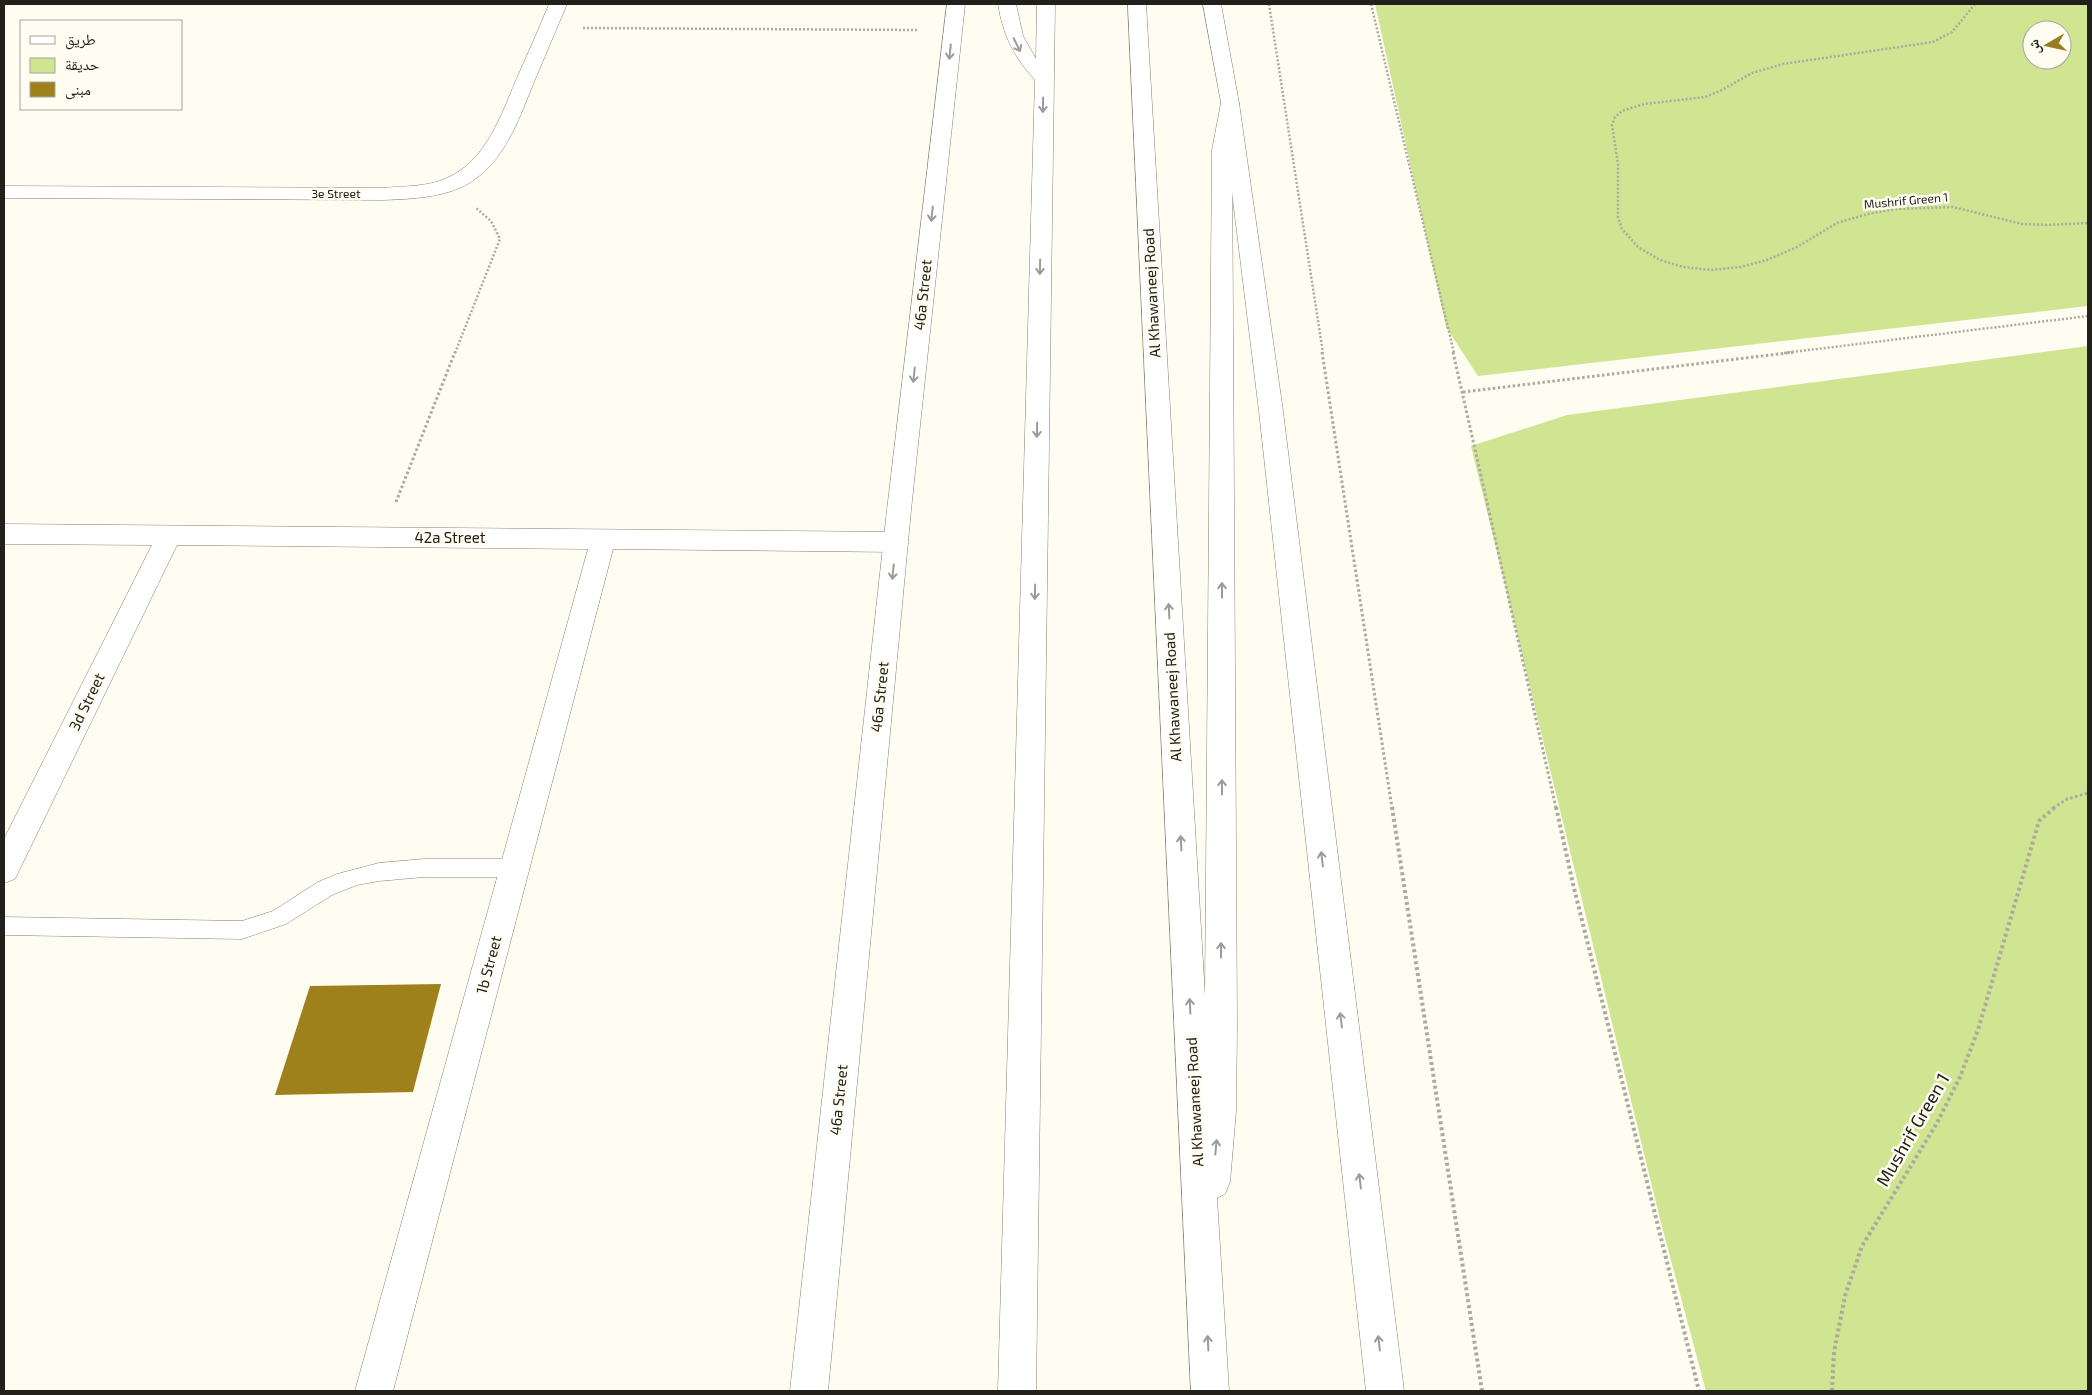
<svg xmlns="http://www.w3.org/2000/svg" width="2092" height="1395" font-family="'Exo 2','Noto Naskh Arabic',sans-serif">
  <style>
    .green { fill: #cfe592; fill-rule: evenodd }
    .building { fill: #9e811b }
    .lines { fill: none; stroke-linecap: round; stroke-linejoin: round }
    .service-casing { stroke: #878171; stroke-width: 1 }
    .minor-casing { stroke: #878171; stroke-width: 1 }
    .tertiary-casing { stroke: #878171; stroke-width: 1 }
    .trunk-casing { stroke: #878171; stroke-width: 1 }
    .path-far2 { stroke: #acaaa0; stroke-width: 2.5; stroke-dasharray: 2 2; stroke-linecap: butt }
    .path-far1 { stroke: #acaaa0; stroke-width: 3; stroke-dasharray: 2.5 2.5; stroke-linecap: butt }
    .path { stroke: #acaaa0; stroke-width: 4; stroke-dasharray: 3 3; stroke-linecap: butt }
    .service { fill: #fff; fill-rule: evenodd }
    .minor { fill: #fff; fill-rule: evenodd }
    .tertiary { fill: #fff; fill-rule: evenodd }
    .trunk { fill: #fff; fill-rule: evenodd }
    .oneway { stroke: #9c9b98 }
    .labels { text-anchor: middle; stroke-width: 5; stroke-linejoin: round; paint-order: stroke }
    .far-street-label { font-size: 12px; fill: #22201a; stroke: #fffcf1 }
    .street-label { font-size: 15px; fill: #22201a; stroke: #fffcf1 }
    .near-street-label { font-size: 18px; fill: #22201a; stroke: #fffcf1 }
  </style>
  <rect width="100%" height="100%" fill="#fffcf1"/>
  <path class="green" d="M1375,4H2088V306L1478,376L1446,327ZM2032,30H2062V60H2032Z
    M2088,346V1391H1706L1661,1223L1471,446L1567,415Z"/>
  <path class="building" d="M441,984L413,1092L275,1095L310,986Z"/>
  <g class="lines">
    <defs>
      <path id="service" d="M424,859H515L522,862L525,868L522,874L515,877H424L379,881L357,885L332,895L286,924L242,939L4,935V917L242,921L273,911L318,882L337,874L379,863Z"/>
      <path id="minor" d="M549,4H567C556,30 545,56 534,82C518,121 503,167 462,187C438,198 409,199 383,200L4,198V186L383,188C404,186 428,187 447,178C487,160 501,115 517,78C528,53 539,29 549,4Z
        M4,524L896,532L905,535L909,542L905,549L896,552L613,549L393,1391H355L588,549L177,545L15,879L4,883V839L152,545L4,544Z"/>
      <path id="tertiary" d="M947,4H965L911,510L828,1391H790L887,510Z
        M1203,4H1221L1239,103L1283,411L1404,1391H1366L1259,411L1221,103Z"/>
      <path id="trunk" d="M998,4H1016L1023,36L1036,59L1037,4H1055L1036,1391H998L1035,80C1014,57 1003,35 998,4Z
        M1128,4H1146L1205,996L1212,150L1221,103L1223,99L1230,97L1237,99L1239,103L1232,150L1237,1026L1236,1111L1230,1182L1225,1194L1217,1198L1229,1391H1191Z"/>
    </defs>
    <use href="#service" class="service-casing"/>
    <use href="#minor" class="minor-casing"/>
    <use href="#tertiary" class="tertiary-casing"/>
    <use href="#trunk" class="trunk-casing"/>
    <path class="path-far2" d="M1269,4L1323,353
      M1371,4L1454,353
      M1975,4L1952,32L1933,42L1783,64L1752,73L1720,91L1705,97L1644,104L1622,111L1615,117L1612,125L1618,164V217L1622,229L1638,247L1660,260L1683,267L1711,270L1740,267L1767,260L1797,247L1837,223L1868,214L1895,209L1953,207L2022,224L2047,225L2088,223
      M583,28L919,30
      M455,353L500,239L491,221L476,208
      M1784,353L2088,316"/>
    <path class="path-far1" d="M1322,352L1392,808
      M1453,352L1556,808
      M1463,392L1795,352
      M396,502L455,352
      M2053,808L2067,799L2088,793"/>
    <path class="path" d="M1392,807L1482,1391
      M1556,807L1573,884L1699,1391
      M1832,1391L1834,1352L1845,1296L1862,1246L1937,1123L1960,1077L1978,1030L2039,821L2055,807"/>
    <use href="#service" class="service"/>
    <use href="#minor" class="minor"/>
    <use href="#tertiary" class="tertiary"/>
    <use href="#trunk" class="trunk"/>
  </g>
  <defs><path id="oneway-shaft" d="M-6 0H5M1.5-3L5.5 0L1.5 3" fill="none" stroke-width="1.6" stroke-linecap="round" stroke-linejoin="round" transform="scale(1.25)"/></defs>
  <g class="oneway">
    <use href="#oneway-shaft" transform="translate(1017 45) rotate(64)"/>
    <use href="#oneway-shaft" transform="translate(950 52) rotate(96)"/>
    <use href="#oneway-shaft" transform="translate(1043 105) rotate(91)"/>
    <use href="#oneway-shaft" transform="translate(932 214) rotate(96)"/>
    <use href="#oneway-shaft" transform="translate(1040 267) rotate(91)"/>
    <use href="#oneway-shaft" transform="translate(914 375) rotate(96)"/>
    <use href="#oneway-shaft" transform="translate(1037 430) rotate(91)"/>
    <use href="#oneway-shaft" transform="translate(893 572) rotate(96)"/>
    <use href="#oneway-shaft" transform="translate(1222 590) rotate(-90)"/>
    <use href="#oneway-shaft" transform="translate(1035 592) rotate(91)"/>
    <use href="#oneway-shaft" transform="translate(1169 611) rotate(-93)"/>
    <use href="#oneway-shaft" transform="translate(1222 787) rotate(-90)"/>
    <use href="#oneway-shaft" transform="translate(1181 843) rotate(-93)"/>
    <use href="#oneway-shaft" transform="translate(1322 859) rotate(-97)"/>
    <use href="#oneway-shaft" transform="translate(1221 950) rotate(-90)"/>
    <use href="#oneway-shaft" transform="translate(1190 1006) rotate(-93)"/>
    <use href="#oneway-shaft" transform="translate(1341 1020) rotate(-97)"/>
    <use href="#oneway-shaft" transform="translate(1216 1147) rotate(-85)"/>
    <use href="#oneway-shaft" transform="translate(1360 1181) rotate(-97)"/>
    <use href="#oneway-shaft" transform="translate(1208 1343) rotate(-93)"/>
    <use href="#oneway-shaft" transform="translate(1379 1343) rotate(-97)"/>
  </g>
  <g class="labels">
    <g class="far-street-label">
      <text x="336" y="198">3e Street</text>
      <text transform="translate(1906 201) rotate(-5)" y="4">Mushrif Green 1</text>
    </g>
    <g class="street-label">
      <text transform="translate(1152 293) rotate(-93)" y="5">Al Khawaneej Road</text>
      <text transform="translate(923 295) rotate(-84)" y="5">46a Street</text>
      <text x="450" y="543">42a Street</text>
      <text transform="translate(880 697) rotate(-84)" y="5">46a Street</text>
      <text transform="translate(1173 697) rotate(-93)" y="5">Al Khawaneej Road</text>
      <text transform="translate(87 702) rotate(-64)" y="5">3d Street</text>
      <text transform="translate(489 965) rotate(-75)" y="5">1b Street</text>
      <text transform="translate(839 1100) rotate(-84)" y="5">46a Street</text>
      <text transform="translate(1195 1102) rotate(-93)" y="5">Al Khawaneej Road</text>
    </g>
    <g class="near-street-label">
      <text transform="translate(1913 1130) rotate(-60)" y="6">Mushrif Green 1</text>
    </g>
  </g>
  <rect width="2092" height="1395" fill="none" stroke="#22201a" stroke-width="10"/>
  <rect x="20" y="20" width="162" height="90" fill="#fffcf1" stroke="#a7a49b"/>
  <rect x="30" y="36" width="25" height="8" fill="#ffffff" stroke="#a7a49b"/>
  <text x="65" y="45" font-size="15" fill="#22201a">طريق</text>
  <rect x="30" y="58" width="25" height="15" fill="#cfe592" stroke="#a7a49b"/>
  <text x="65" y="70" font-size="15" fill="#22201a">حديقة</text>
  <rect x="30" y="82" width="25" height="15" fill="#9e811b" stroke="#a7a49b"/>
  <text x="65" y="95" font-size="15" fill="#22201a">مبنى</text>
  <g transform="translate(2047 45) rotate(261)"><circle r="24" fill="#fffcf1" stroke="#a7a49b"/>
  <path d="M0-4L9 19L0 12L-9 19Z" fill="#9a7c25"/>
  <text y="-8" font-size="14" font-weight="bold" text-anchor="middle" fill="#22201a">ش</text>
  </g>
</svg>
